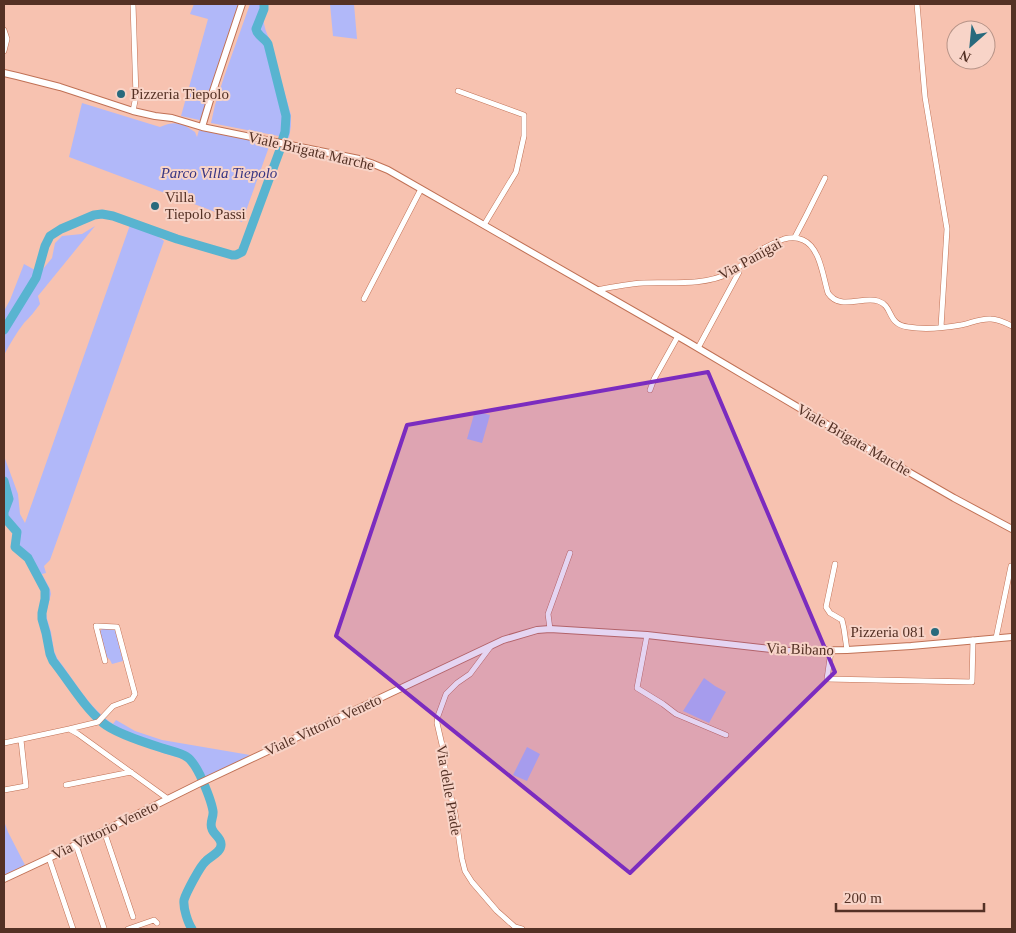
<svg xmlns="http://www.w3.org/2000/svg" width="1016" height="933" font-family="Georgia,serif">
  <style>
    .green { fill: #b1b8f9 }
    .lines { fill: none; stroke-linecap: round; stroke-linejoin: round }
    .river { stroke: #58b4d0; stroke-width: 9 }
    .minor-casing { stroke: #c07155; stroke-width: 6 }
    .tertiary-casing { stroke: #c07155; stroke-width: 8 }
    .minor { stroke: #fff; stroke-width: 5 }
    .tertiary { stroke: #fff; stroke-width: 6 }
    .marked { fill: #7b2cbf; fill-opacity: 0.2; stroke: #7b2cbf; stroke-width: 4; stroke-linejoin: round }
    .poi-dot { fill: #286a7d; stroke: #f8d4c8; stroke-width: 2 }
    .labels { text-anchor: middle; stroke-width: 4; stroke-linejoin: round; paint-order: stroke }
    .poi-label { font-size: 15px; fill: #543125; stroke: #f8d4c8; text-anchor: start }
    .street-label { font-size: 15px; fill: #543125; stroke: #f8d4c8 }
    .park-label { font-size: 15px; font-style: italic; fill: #373582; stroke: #f8d4c8 }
  </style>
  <rect width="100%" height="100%" fill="#f7c2b0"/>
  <path class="green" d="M194,4H242L204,121L181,116L208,19L190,14Z
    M250,4H263C263,16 263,27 269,38L291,115V126L289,138L211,123L215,105L224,77Z
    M330,4H354L357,39L333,36Z
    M82,103L160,127C174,120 183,123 195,132L197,137L199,130L270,144L242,222L69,157Z
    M130,225L156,235L164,241L50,560L44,566L46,573L42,574L50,589L51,594L46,613L47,619L51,632L54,651L57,658C74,680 89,708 113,724L116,720L135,731L162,740L250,755L199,782L190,765L183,759L160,752L116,735L101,726L86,711L64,683L50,663L46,655L43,634L38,620V612L42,599V591L26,561L12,548V542L14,533L4,522V503L5,499L4,493V456L18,494L20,514L25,523Z
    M95,226L38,296L40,304C35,311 30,317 24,323C16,333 10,344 4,355V311L10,300L24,264L35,270L43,269L52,258L55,243L62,236L82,234Z
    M475,411L490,415L482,443L467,439Z
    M102,629H115L123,661L112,664L110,660L106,656L100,631Z
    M704,678L715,686L726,692L709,723L683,711Z
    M527,747L540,754L527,781L513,775Z
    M4,821L8,832L25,865L4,875Z"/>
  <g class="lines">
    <path class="river" d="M264,4V9L256,29C257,36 265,38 268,44L286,116L285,132L282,141
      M4,330L36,278L45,246L50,236L61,229L94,215L102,214L113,216L177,239L232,255H236L242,252L244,247L281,147
      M4,481L9,499L4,512V517L17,532L15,547L28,558L45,590V599L42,613V619L46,633L50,654L53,661C69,681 83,706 103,723C115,733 146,743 162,748C170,751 180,752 187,757C193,761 197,769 200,775C205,786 211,799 213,811C214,817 209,823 212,829C214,835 222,838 221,845C221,852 211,856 206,861C200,866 186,893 184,900C183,908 188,923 192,929"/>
    <defs>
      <path id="minor" d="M917,4L925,97L947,229L941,327
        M4,30L7,39L4,51
        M458,91L524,115V136L516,172L484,225
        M133,111L136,96L133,4
        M795,237L806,216L825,178
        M597,290C612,287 627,284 643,283C672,282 703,286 730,273C738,269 744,263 751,257C761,249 772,243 784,239C791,237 797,237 803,240C820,247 823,277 828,293C840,311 862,296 878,301C894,306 886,324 908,327C925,330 944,328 961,325C971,323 981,318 991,319C998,319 1006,323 1012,326
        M364,299L421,189
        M698,348L739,272V270
        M650,390L654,379L678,336
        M835,564L826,607L830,613L842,620L844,629L847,650
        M550,629L548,614L570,553
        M647,635L637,688L663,704L676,714L726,735
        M996,638L1011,566L1012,567
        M491,646L470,674L457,683L446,694L438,716L437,723L443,749L446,777L455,813L462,859L465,871L472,882L497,911L515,927L522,929
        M831,651L827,679L972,682L973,640
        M69,729L98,722L113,706L132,699L135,694L117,627L96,626L105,661
        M4,743L69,729L78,734L168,799
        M66,785L131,772
        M4,790L26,786L21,740
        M104,831L133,917
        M76,845L104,928
        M49,858L73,929
        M128,929L154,920L157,923"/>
      <path id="tertiary" d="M4,73L17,76L60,87L133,111L155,116L172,118L202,127L359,159L371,163L388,170L686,341L855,441L954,498L1012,529
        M202,127L211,97L242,4
        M4,879L49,858L198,784L503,640L537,630L550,629L647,635L789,651L847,650L911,646L1012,637"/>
    </defs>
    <use href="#minor" class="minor-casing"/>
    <use href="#tertiary" class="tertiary-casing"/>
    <use href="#minor" class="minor"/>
    <use href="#tertiary" class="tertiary"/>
  </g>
  <path class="marked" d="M708,372L835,672L630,873L336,636L407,425Z"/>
  <g class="poi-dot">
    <circle cx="121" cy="94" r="5"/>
    <circle cx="155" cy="206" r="5"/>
    <circle cx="935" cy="632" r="5"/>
  </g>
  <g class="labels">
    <g class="poi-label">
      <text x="131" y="99">Pizzeria Tiepolo</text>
      <text x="165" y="202">Villa<tspan x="165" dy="17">Tiepolo Passi</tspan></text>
      <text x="925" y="637" text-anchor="end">Pizzeria 081</text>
    </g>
    <g class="street-label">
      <text transform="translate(311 151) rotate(13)" y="5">Viale Brigata Marche</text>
      <text transform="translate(750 259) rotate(-29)" y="5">Via Panigai</text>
      <text transform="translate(854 440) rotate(30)" y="5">Viale Brigata Marche</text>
      <text transform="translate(800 649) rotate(2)" y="5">Via Bibano</text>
      <text transform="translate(323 725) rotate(-25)" y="5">Viale Vittorio Veneto</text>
      <text transform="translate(449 790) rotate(80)" y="5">Via delle Prade</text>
      <text transform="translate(105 830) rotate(-26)" y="5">Via Vittorio Veneto</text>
    </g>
    <g class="park-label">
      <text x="219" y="178">Parco Villa Tiepolo</text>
    </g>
  </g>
  <rect width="1016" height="933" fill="none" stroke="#543125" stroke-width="10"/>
  <g transform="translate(971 45) rotate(207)"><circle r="24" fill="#f8d4c8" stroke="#b69387"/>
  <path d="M0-4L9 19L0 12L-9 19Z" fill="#286a7d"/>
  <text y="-8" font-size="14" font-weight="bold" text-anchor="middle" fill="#543125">N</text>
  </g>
  <path d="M836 903v8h148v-8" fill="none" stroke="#543125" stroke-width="2.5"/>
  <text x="844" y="903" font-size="15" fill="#543125" stroke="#f8d4c8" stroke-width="4" paint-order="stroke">200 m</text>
</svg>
